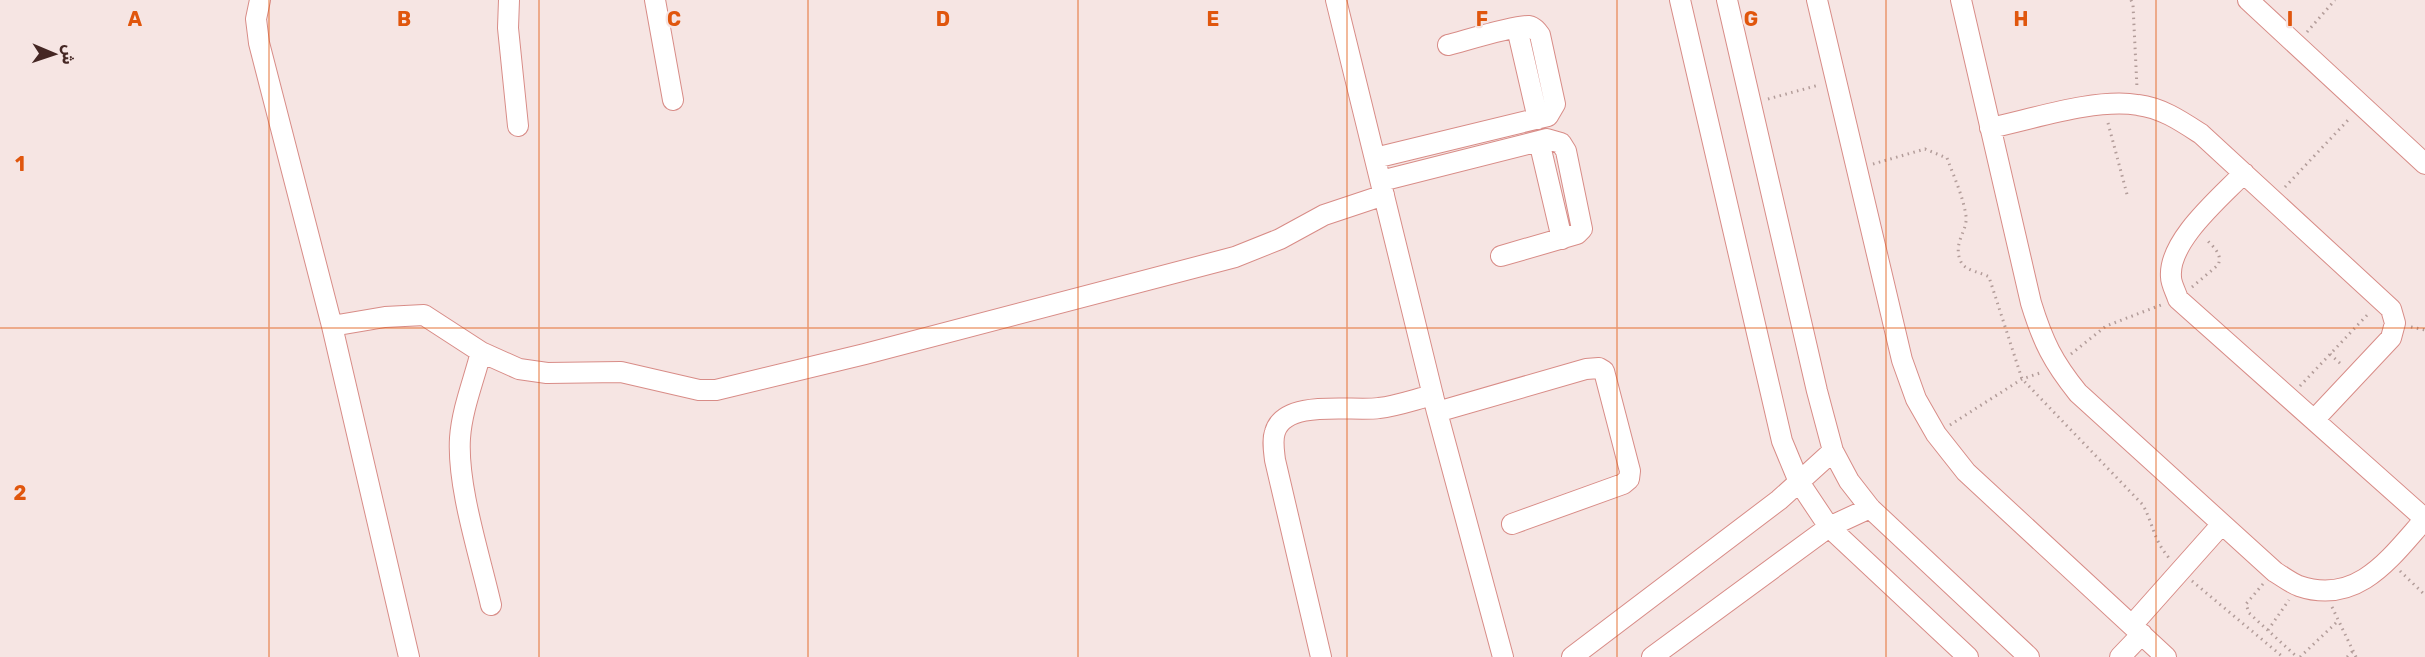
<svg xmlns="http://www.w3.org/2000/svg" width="2425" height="657" font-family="Rubik,'Noto Sans Arabic',sans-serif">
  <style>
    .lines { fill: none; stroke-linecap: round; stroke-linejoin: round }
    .minor-casing { stroke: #d88c87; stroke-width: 22 }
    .path { stroke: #b39d9a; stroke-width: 3; stroke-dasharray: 1.5 4.5; stroke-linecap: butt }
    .minor { stroke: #fff; stroke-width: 20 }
    .grid { fill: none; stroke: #e0560d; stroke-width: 1.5; stroke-opacity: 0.55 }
    .grid-label { font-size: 20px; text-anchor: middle; font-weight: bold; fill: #e0560d; stroke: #f6e5e3; stroke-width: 4.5; stroke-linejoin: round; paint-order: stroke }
  </style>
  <rect width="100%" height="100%" fill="#f6e5e3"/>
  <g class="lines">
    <defs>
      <path id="minor" d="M260,0L256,19L259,43L332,326L409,657
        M509,0L508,28L518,126
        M655,0L673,100
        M1336,0L1437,412L1503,657
        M1680,0L1782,441L1799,482L1829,527L1968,657
        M1727,0L1817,391L1833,451L1849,481L1870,508L2029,657
        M1817,0L1902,360L1916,399L1936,434L1966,472L2166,657
        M1961,0L2031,303C2043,342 2053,362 2078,393L2275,572C2282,576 2291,583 2299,586C2358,606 2391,557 2425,519
        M2248,0L2425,164
        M1517,28L1538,119
        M1990,128C2033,119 2095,98 2138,105C2162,108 2181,121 2201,134L2391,309L2395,323L2391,338L2314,420
        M1539,141L1562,239
        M1375,158L1548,116L1555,104L1540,35C1537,31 1534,27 1529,26C1515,25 1464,41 1448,45
        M2244,173C2220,198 2168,241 2171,277C2171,284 2176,292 2178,299L2425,519
        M1381,181L1547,139L1561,143L1566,151L1582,229L1577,234L1501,256
        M332,326L385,317L424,315L481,352L519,369L547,373L621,372L699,390H716L865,354L1235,257L1280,239L1324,215L1384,195
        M481,352C474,380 462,409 460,438C457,487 480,556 491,605
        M1437,412L1586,369L1599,368L1604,371L1630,471L1629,479L1623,484L1512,524
        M2133,624L2222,524
        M1321,657L1275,460C1274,451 1272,440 1275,432C1285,398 1353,412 1379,408C1397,406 1416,399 1433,395
        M1572,657L1779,500L1833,451
        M1652,657L1829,527L1870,508
        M2120,657L2142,634"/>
    </defs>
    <use href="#minor" class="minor-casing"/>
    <path class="path" d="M2131,0L2133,5L2137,88
      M2307,32L2335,0
      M1768,99L1819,85
      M2108,123L2128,198
      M1873,164L1925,149L1947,158C1954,177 1963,196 1966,216C1968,231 1952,243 1961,262C1965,271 1981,272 1989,277L2022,379L2143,505C2154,526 2153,539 2169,558
      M2285,187L2350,118
      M2192,287L2218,265C2223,254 2213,247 2206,239
      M2411,327L2425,330
      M2071,354L2106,326L2161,305
      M2330,354L2342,365
      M2300,386L2370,312
      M1950,425L2022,379L2043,372
      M2400,571L2425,595
      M2192,581L2283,657
      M2263,584L2246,604L2249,613L2297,657
      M2332,607L2356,657
      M2268,630L2289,600
      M2300,657L2338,621
      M2347,657L2353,651"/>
    <use href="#minor" class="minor"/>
  </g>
  <path class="grid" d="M269,0V657M539,0V657M808,0V657M1078,0V657M1347,0V657M1617,0V657M1886,0V657M2156,0V657M0,328H2425"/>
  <g class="grid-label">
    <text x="135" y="26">A</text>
    <text x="404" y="26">B</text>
    <text x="674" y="26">C</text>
    <text x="943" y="26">D</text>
    <text x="1213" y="26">E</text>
    <text x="1482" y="26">F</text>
    <text x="1751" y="26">G</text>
    <text x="2021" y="26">H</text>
    <text x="2290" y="26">I</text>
    <text x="20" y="171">1</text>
    <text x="20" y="500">2</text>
  </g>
  <g transform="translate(54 54) rotate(92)" stroke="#f6e5e3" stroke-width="4.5" paint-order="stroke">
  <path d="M0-4.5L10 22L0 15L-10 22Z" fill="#452724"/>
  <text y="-9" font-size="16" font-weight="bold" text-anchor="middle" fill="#452724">ش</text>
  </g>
</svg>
